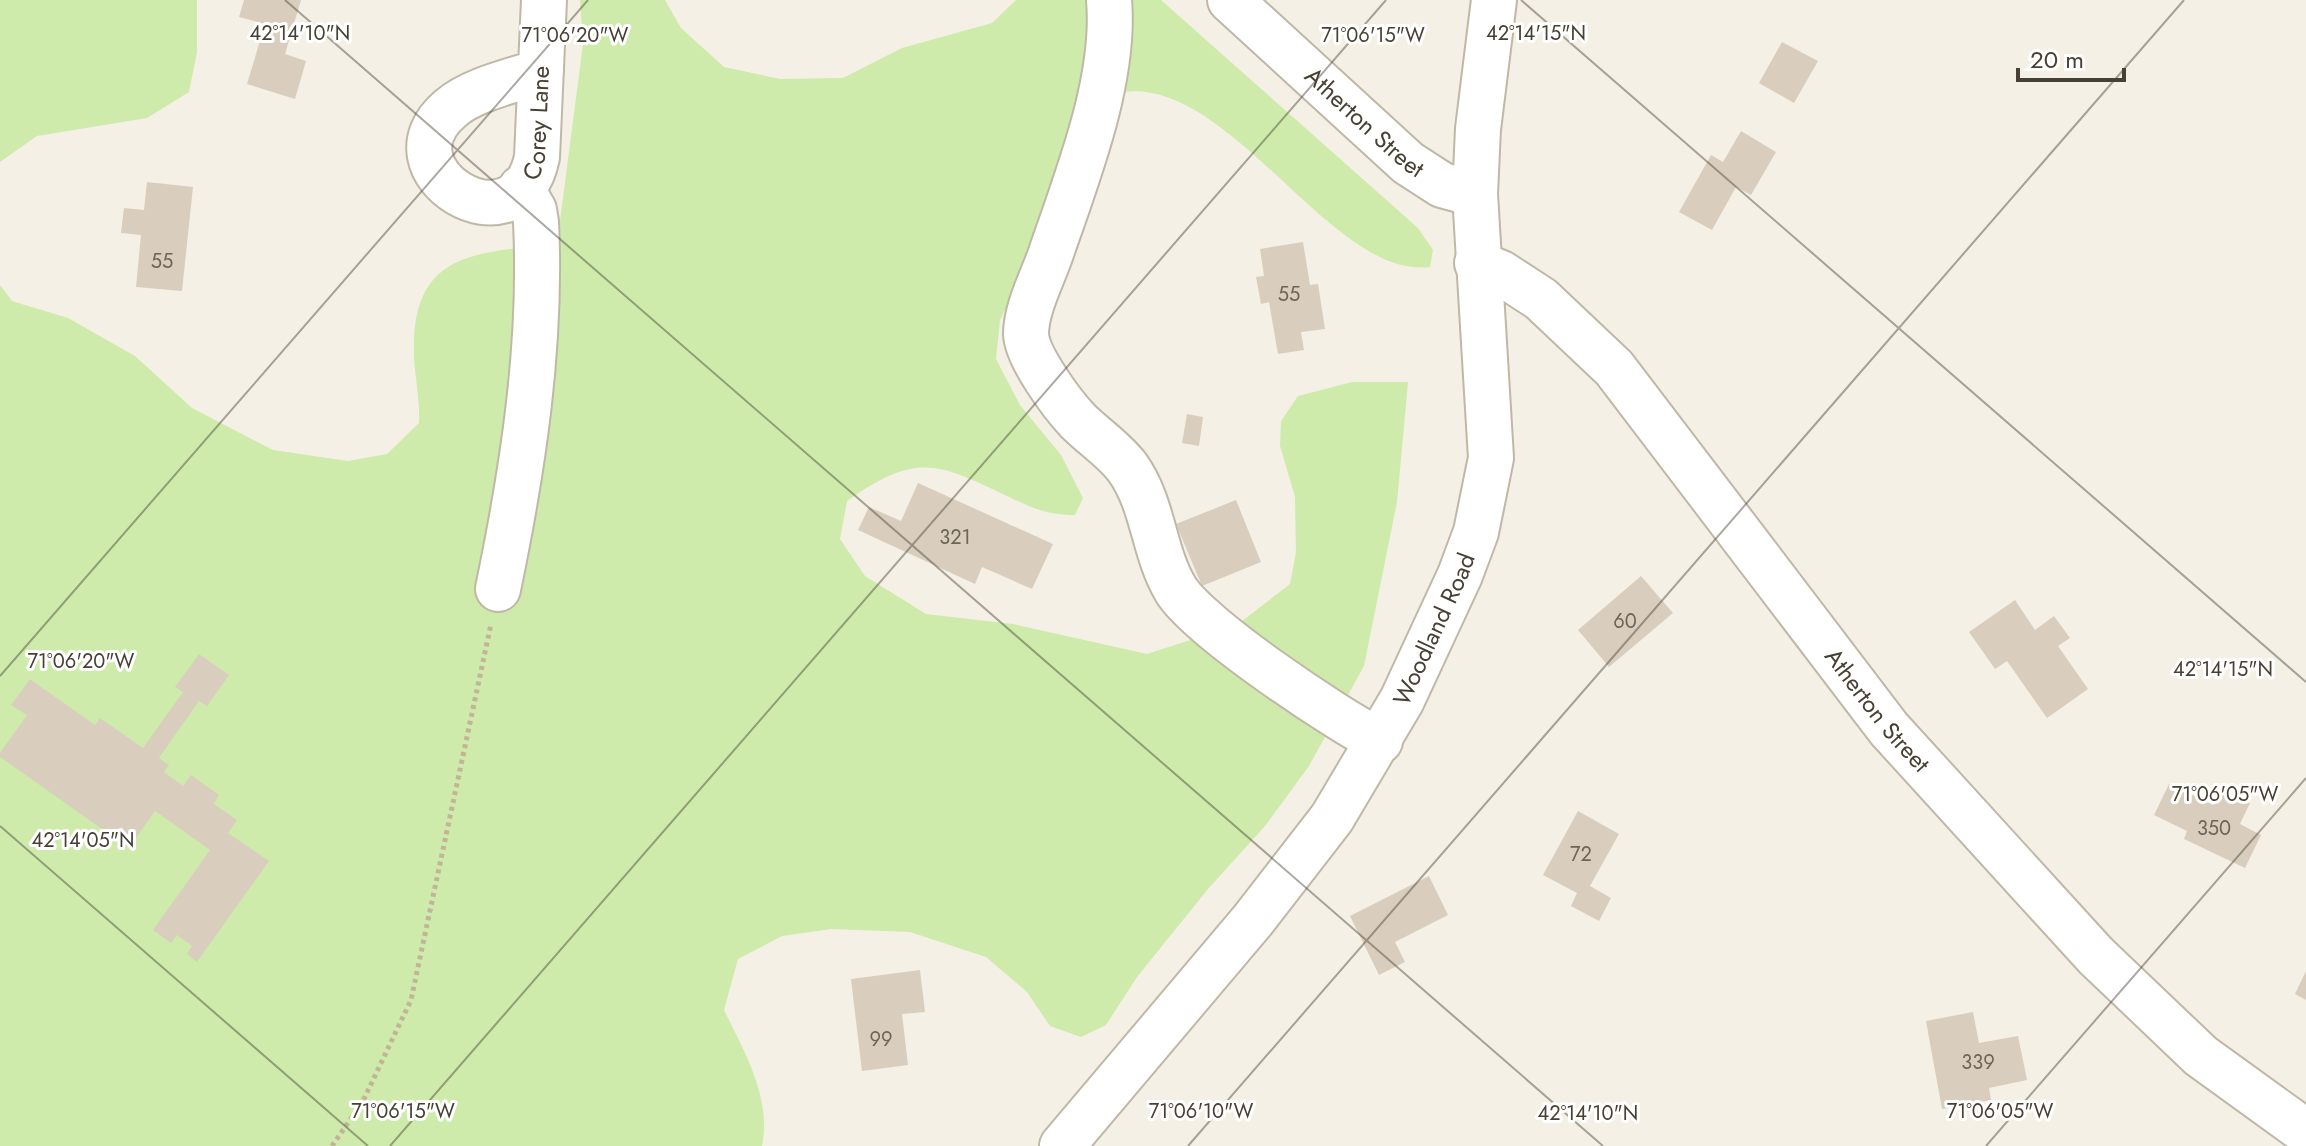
<svg xmlns="http://www.w3.org/2000/svg" width="2306" height="1146" font-family="Jost,sans-serif">
  <style>
    .green { fill: #ceebab }
    .building { fill: #d9cebd }
    .lines { fill: none; stroke-linecap: round; stroke-linejoin: round }
    .minor-casing { stroke: #c0b8a7; stroke-width: 48 }
    .path { stroke: #c3b497; stroke-width: 5; stroke-dasharray: 4 4; stroke-linecap: butt }
    .minor { stroke: #fff; stroke-width: 44 }
    .ticks { fill: none; stroke: #474034; stroke-width: 2; stroke-opacity: 0.45 }
    .labels { text-anchor: middle; stroke-width: 6; stroke-linejoin: round; paint-order: stroke }
    .number-label { font-size: 20px; fill: #6c6456 }
    .street-label { font-size: 24px; fill: #474034; stroke: #fff }
    .ticks-label { font-size: 20px; text-anchor: middle; fill: #474034; stroke: #fff; stroke-width: 6; stroke-linejoin: round; paint-order: stroke }
  </style>
  <rect width="100%" height="100%" fill="#f4f0e5"/>
  <path class="green" d="M0,0H197V52L189,92L147,118L37,136L0,162Z
    M580,0H665L681,28L724,67L780,79L843,78L902,48L992,23L1016,0H1161L1418,228L1433,250L1430,267C1335,279 1239,92 1134,91C1116,91 1093,101 1075,105L1038,242L1000,320L996,359L1020,405L1061,455L1083,498L1075,515C1049,515 1034,509 1011,498C938,463 918,451 847,501L840,539L865,576L926,614L1013,624L1147,654L1237,625L1290,584L1296,552L1295,497L1280,446L1281,421L1298,396L1352,382H1408L1397,502L1364,666L1309,766L1265,826L1208,889L1137,977L1106,1025L1081,1037L1050,1026L1027,992L986,957L910,932L831,929L782,936L738,959L724,1010C744,1051 772,1098 762,1146H0V285L12,301L68,318L135,356L192,408L273,450L348,461L387,454L419,423C420,399 415,378 414,355C411,251 475,253 557,244L583,44Z"/>
  <path class="building" d="M244,0H301L285,54L306,61L295,99L247,84L265,24L239,17Z
    M1782,42L1818,61L1794,103L1759,83Z
    M1741,131L1776,152L1751,195L1736,187L1712,230L1679,212L1711,155L1723,162Z
    M147,182L193,187L182,291L136,287L141,235L121,233L124,208L144,210Z
    M1303,242L1310,285L1318,284L1325,329L1301,332L1304,350L1278,354L1269,302L1261,304L1256,277L1264,276L1260,249Z
    M1187,414L1203,417L1199,446L1182,443Z
    M918,483L1053,544L1032,589L982,567L975,584L858,530L869,507L901,521Z
    M1236,500L1261,562L1202,586L1176,524Z
    M1641,576L1673,613L1609,667L1578,630Z
    M2015,600L2035,630L2054,616L2070,638L2058,646L2088,689L2047,718L2007,661L1995,669L1969,632Z
    M199,654L229,675L207,706L199,701L159,758L169,765L164,772L183,786L191,775L219,795L214,804L237,820L228,833L269,861L197,962L187,954L192,946L177,935L171,943L153,930L210,850L155,811L129,848L0,757V753L27,715L11,705L30,679L95,725L100,718L143,748L183,692L175,687Z
    M2169,784L2213,805L2221,790L2250,803L2240,824L2261,835L2245,868L2184,839L2187,831L2154,815Z
    M1578,811L1619,834L1590,886L1611,898L1599,921L1571,906L1577,893L1543,875Z
    M1429,876L1448,915L1395,942L1405,962L1379,975L1350,916Z
    M920,970L925,1012L902,1014L908,1065L862,1071L851,979Z
    M2306,971V1000L2295,994Z
    M1973,1012L1979,1043L2018,1036L2027,1080L1989,1088L1991,1100L1942,1109L1926,1021Z"/>
  <g class="lines">
    <defs>
      <g id="minor">
        <path d="M1109,0C1116,80 1077,177 1051,253C1043,277 1026,308 1026,334C1027,357 1062,404 1078,421C1094,437 1113,449 1127,467C1154,504 1153,552 1176,590C1199,627 1337,720 1380,741"/>
        <path id="s1" d="M1230,0L1408,163L1442,185L1475,194"/>
        <path id="s2" d="M541,71C513,81 473,89 451,108C376,170 517,257 537,157L544,0"/>
        <path id="s3" d="M1477,263L1501,273L1541,299L1614,368L1889,729L2096,956L2201,1056L2306,1132"/>
        <path d="M498,589C523,469 542,345 536,222L534,210L521,188"/>
        <path id="s4" d="M1062,1146L1253,920L1332,818L1402,700L1460,575L1476,532L1491,458L1475,194L1478,129L1494,0"/>
      </g>
    </defs>
    <use href="#minor" class="minor-casing"/>
    <path class="path" d="M332,1146L363,1101L411,1000L491,624"/>
    <use href="#minor" class="minor"/>
  </g>
  <path class="ticks" d="M285,0L1603,1146M1521,0L2306,682M0,676L588,0M0,826L368,1146M390,1146L1386,0M1188,1146L2184,0M1986,1146L2306,778"/>
  <g class="labels">
    <g class="number-label">
      <text x="162" y="268">55</text>
      <text x="1289" y="301">55</text>
      <text x="955" y="544">321</text>
      <text x="1625" y="628">60</text>
      <text x="2214" y="835">350</text>
      <text x="1581" y="861">72</text>
      <text x="881" y="1046">99</text>
      <text x="1978" y="1069">339</text>
    </g>
    <g class="street-label">
      <text dy="8" stroke="none"><textPath href="#s2" startOffset="340">Corey Lane</textPath></text>
      <text dy="8" stroke="none"><textPath href="#s1" startOffset="182">Atherton Street</textPath></text>
      <text dy="8" stroke="none"><textPath href="#s4" startOffset="640">Woodland Road</textPath></text>
      <text dy="8" stroke="none"><textPath href="#s3" startOffset="606">Atherton Street</textPath></text>
    </g>
  </g>
  <g class="ticks-label">
    <text x="300" y="40">42°14'10"N</text>
    <text x="1536" y="40">42°14'15"N</text>
    <text x="575" y="42">71°06'20"W</text>
    <text x="1373" y="42">71°06'15"W</text>
    <text x="81" y="668">71°06'20"W</text>
    <text x="2223" y="676">42°14'15"N</text>
    <text x="2225" y="801">71°06'05"W</text>
    <text x="83" y="847">42°14'05"N</text>
    <text x="403" y="1118">71°06'15"W</text>
    <text x="1201" y="1118">71°06'10"W</text>
    <text x="2000" y="1118">71°06'05"W</text>
    <text x="1588" y="1120">42°14'10"N</text>
  </g>
  <path d="M2018 68v12h106v-12" fill="none" stroke="#474034" stroke-width="4"/>
  <text x="2030" y="68" font-size="24" fill="#474034" stroke="#ffffff" stroke-width="6" paint-order="stroke">20 m</text>
</svg>
